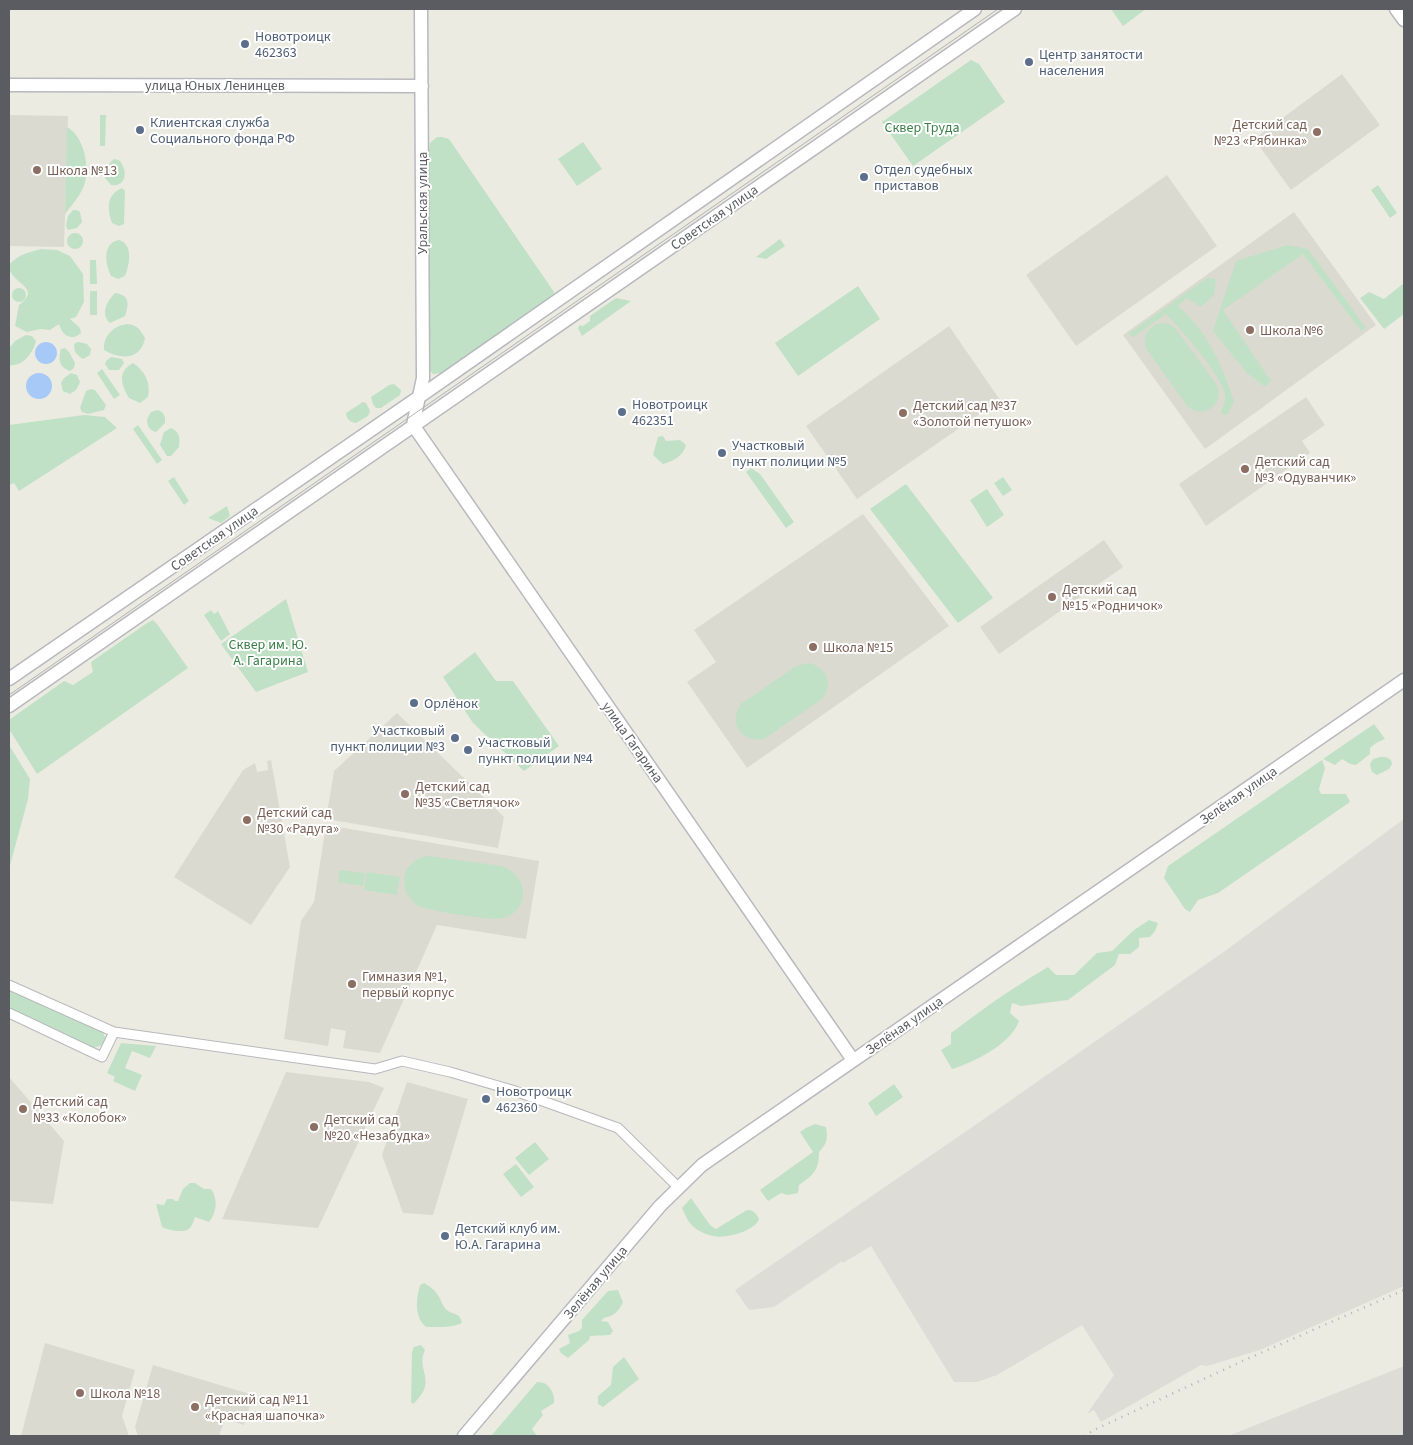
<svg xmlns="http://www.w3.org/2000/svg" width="1413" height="1445" font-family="'Source Sans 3',sans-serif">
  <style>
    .industrial { fill: #dddcd6 }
    .education { fill: #dbdad0 }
    .green { fill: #c0e1c5 }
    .water { fill: #a7c9f7 }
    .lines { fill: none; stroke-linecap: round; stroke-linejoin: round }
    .street-casing { stroke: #b7b8bd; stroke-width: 11 }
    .secondary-casing { stroke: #b7b9bf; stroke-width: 15 }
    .street { stroke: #fff; stroke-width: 9 }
    .secondary { stroke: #fff; stroke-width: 12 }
    .tram { stroke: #b2b3b3; stroke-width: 1 }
    .rail { stroke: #b2b3b3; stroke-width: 2.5; stroke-dasharray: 1 6; stroke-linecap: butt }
    .service-dot { fill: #5c6f8a; stroke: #fff; stroke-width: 2 }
    .education-dot { fill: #8d6e63; stroke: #fff; stroke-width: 2 }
    .labels { text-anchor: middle; stroke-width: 4; stroke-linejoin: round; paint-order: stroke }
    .service-label { font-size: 14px; fill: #4e5e75; stroke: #fff; text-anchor: start }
    .street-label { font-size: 14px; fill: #5a5c61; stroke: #fff }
    .education-label { font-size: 14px; fill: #785e54; stroke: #fff; text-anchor: start }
    .park-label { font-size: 14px; fill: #3c7f48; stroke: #fff }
  </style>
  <rect width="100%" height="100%" fill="#ecebe2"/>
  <path class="industrial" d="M1404,819V1286L1260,1350L1207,1366L1201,1365L1101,1422L1094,1410L1087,1414L1114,1375L1082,1325L997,1375L977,1382H954L871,1246L843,1263L842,1261L774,1307L749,1310L735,1290L981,1121L1225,951Z
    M1404,1366V1436H1228Z"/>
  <path class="education" d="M1342,74L1380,125L1291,190L1254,139Z
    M9,115L68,116L64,247L9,246Z
    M1167,175L1217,246L1076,346L1026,275Z
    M1294,212L1376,325L1205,449L1123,335Z
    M949,326L1000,400L857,499L806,426Z
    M1306,397L1325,425L1302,441L1310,453L1206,526L1179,484Z
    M863,514L949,626L747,768L687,682L716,662L694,630Z
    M1104,540L1123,567L999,654L980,627Z
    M397,713L504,817L498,848L326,819L334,771Z
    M271,760L290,867L251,925L174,877L243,770L255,763L257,772L268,770L267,761Z
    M326,825L539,861L526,939L437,925L380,1053L343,1048L346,1031L331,1028L328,1046L284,1039L301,921L314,902Z
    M286,1072L369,1082L384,1088L318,1228L222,1219Z
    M9,1077L64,1141L53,1204L9,1201Z
    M407,1082L468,1099L433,1215L403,1213L382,1155Z
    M45,1343L135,1370L122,1416L129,1436H21Z
    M153,1365L253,1395L244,1425L225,1419L219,1436H138L135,1427Z"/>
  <path class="green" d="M1111,9H1146L1123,26Z
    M971,60L979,64L1005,102L913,166L882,122Z
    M100,115H106L105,146H100Z
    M67,127C85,137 91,170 83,188C79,197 71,206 65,214Z
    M437,137H442L449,139L554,292L553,298L443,373L433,374L428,369V156L430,143Z
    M583,142L602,169L577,186L558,159Z
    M114,159L119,160C128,169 127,188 111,185L105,178C106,170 107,164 114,159Z
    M1378,185L1397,213L1390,218L1371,190Z
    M122,188L125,191L124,224L119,226L112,223C107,209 106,195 122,188Z
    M73,210H77L80,212L82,222L77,228L68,230L66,226L68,216Z
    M67 241a8 8 0 1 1 16 0a8 8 0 1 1-16 0Z
    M780,239L785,246L766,259L756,257Z
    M119,240C134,244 129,266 125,276L118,279L111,276C105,264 102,243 119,240Z
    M1287,245L1308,249L1366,328L1361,331L1303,254L1223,310L1271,381L1265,387L1246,372L1213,331L1236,261Z
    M41,249L57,250L70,256L83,274L84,302L76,317L70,319L80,328L81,333C71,342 62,335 59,324L50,330L40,329L27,332L15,326L19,305C44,287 9,284 9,265C17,255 29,252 41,249Z
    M90,260H96L97,284H90Z
    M1207,278L1216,279L1214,295L1201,307L1186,298L1178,306C1207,331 1223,366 1234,402L1227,415L1221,414C1222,408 1226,400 1225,394C1221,375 1181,329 1166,314L1133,337L1128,334Z
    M1404,283V314L1384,329L1360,298L1369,292L1384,299Z
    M858,286L880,319L798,376L775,343Z
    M12 295a7 7 0 1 1 14 0a7 7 0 1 1-14 0Z
    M90,291H97V315H90Z
    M115,293C130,295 129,304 125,316L110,323C100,314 107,301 115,293Z
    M616,298L631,301L582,336L578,328L580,325L583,326L590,321V316Z
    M1163,323L1171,325L1176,329L1217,385C1225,405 1204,419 1188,407L1147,350C1141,336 1149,324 1163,323Z
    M127,324C137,325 140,329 145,338C141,360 121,360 104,350C103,336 113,326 127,324Z
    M26,335L32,336L36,341C33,353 23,367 9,365L10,347L15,341Z
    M79,342L87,344L91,349L90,355L83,359L80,357L75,352L74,346L75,343Z
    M65,348L69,352L75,363L74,368L70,371C59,368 58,358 61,349Z
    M111,357L122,359L124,363L119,370H109L105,364L106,361Z
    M133,363C145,371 151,383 148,397L140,403L129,398C121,384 117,372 133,363Z
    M102,369L120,395L114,399L97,373Z
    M71,373L77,375L80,382L76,390L70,394L63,391L61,383L64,378Z
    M394,384L401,390L400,395L381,408H376L373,404L371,397L389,385Z
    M91,389L95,390L106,405L104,410L88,414L82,412L80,408L86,391Z
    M363,402L366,403L370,411L368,416L356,423C350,422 347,420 346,413Z
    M158,410L162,412L165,417V423L156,432C149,430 147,426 147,419L151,412Z
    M84,415L105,417L117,428L19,491L14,483L9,485V425Z
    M138,425L162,460L157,464L133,429Z
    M171,428C180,432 180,438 179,447L171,456H167L160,445L164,432Z
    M663,436L666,441L680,440L686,445C683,456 674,461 663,464L653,455L658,437Z
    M751,468L760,474L794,522L786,528L746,472Z
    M174,477L189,501L184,505L168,481Z
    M1003,477L1012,490L1003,496L994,483Z
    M906,484L993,598L958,623L870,509Z
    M987,489L1004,515L987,527L970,500Z
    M227,506L230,516L221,523L208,518Z
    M286,599L308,672L256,692L221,644Z
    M211,610L214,614L218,611L230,634L221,641L204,615Z
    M153,620L157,624L188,668L37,774L9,729V720L64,681L73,685L93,672L91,662L147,623Z
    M475,652L496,681H513L559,746L524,771L473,723L443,677Z
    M809,663C827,667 834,685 822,699L764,739C742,744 727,722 741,704L796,666Z
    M1374,724L1385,739L1376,743L1370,748V754L1356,765L1350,764L1342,759L1335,765L1323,759Z
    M9,745L30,779L28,799L9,869Z
    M1380,757H1386L1391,760L1392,764L1389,769L1377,775L1372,772L1370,764L1373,759Z
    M1322,760L1325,768L1319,789L1321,794H1346L1350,802L1218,893L1198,900L1190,912L1185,909L1164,878L1168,866Z
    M429,856L501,866C532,875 530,915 498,919C485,919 426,911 417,905C407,899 402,886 405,874C409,863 418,857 429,856Z
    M340,870L365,873L363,886L338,882Z
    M367,872L400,877L397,895L364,890Z
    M1149,920L1158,923L1155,931L1150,937L1139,938V947L1130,954H1119L1115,965L1068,1000L1021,1006L1012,1003L1010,1013L1019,1021C1010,1045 974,1062 952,1069L941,1050L951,1044V1033C983,1009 1014,987 1048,967L1056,975H1074L1097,953L1112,951L1134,930Z
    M9,988L102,1031L106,1039L103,1045L93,1048L9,1010Z
    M121,1043L156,1046L150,1058L132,1051L125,1068L142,1075L135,1091L113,1081L115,1077L107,1073Z
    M894,1084L903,1097L876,1116L868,1103Z
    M815,1124L826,1127C828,1138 827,1144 819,1152C819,1171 813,1175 799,1185L798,1193L787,1195L781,1193L768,1201L760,1190L813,1152L800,1132L806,1128Z
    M535,1142L549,1159L529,1175L515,1158Z
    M516,1164L534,1187L521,1197L503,1174Z
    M190,1183H195L204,1189H211C218,1199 217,1212 209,1222L195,1217C194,1220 192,1226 190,1228C184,1234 168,1230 162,1227L156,1204L164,1205L167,1199H173L175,1201H178L183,1189Z
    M691,1198L710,1225L716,1229L747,1210C753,1210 756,1213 759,1219C755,1231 726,1239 713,1236C708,1235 700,1232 695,1228C689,1224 685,1215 682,1208Z
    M424,1283C429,1286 434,1289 437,1294C441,1298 442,1307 448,1311C455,1315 460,1313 462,1323C451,1328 438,1327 426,1327C414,1317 416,1299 420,1285Z
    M618,1290L623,1302C619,1311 614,1316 604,1318L601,1321L608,1322L613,1331L610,1335L590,1336L589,1340L568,1358L561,1353L559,1349L570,1343L568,1335L579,1331L582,1328V1320L608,1291Z
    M421,1345L425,1350C415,1371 439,1380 413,1404L411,1402L412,1352L414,1347Z
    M624,1357L639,1379L603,1407L598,1404V1396L611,1385L613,1367Z
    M537,1382C548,1381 555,1392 554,1403L541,1411L543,1415L532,1429L537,1436H491Z"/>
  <path class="water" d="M35 353a11 11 0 1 1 22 0a11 11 0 1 1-22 0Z
    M26 386a13 13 0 1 1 26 0a13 13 0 1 1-26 0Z"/>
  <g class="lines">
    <defs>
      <path id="street" d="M9,985L114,1032L375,1069L402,1061L450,1072L512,1090L618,1128L678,1187
        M9,1013L102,1057L114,1032"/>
      <path id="secondary" d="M1396,9L1404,20
        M9,85L422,86
        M413,425L853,1060
        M413,425L423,378L421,9
        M9,679L419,397L975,9
        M9,706L1015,9
        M464,1436L660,1206L702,1165L1404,680"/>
    </defs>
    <use href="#street" class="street-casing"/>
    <use href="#secondary" class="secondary-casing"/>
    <use href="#street" class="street"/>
    <use href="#secondary" class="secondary"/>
    <path class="tram" d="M9,695L998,9"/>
    <path class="rail" d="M1084,1436L1098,1428L1247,1359L1404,1290"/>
  </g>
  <g class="service-dot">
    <circle cx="245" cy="44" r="5"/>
    <circle cx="1029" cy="62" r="5"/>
    <circle cx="140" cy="130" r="5"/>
    <circle cx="864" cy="177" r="5"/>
    <circle cx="622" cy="412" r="5"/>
    <circle cx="722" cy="453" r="5"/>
    <circle cx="414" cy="703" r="5"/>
    <circle cx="455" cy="738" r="5"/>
    <circle cx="468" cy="750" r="5"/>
    <circle cx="486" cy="1099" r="5"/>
    <circle cx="445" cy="1236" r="5"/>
  </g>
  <g class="education-dot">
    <circle cx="1317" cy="132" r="5"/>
    <circle cx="37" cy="170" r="5"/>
    <circle cx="1250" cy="330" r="5"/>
    <circle cx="903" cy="413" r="5"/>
    <circle cx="1245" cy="469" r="5"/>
    <circle cx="1052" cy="597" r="5"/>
    <circle cx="813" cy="647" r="5"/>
    <circle cx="405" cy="794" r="5"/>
    <circle cx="247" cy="820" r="5"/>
    <circle cx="352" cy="984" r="5"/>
    <circle cx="23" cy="1109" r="5"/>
    <circle cx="314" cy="1127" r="5"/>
    <circle cx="80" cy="1393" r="5"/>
    <circle cx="195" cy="1407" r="5"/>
  </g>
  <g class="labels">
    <g class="service-label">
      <text x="255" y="41">Новотроицк<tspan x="255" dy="16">462363</tspan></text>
      <text x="1039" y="59">Центр занятости<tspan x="1039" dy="16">населения</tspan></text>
      <text x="150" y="127">Клиентская служба<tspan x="150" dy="16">Социального фонда РФ</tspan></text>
      <text x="874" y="174">Отдел судебных<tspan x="874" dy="16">приставов</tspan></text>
      <text x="632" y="409">Новотроицк<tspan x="632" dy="16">462351</tspan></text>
      <text x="732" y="450">Участковый<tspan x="732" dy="16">пункт полиции №5</tspan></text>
      <text x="424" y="708">Орлёнок</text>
      <text x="445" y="735" text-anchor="end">Участковый<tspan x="445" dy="16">пункт полиции №3</tspan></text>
      <text x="478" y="747">Участковый<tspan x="478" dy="16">пункт полиции №4</tspan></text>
      <text x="496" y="1096">Новотроицк<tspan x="496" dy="16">462360</tspan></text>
      <text x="455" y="1233">Детский клуб им.<tspan x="455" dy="16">Ю.А. Гагарина</tspan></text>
    </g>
    <g class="street-label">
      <text x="215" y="90">улица Юных Ленинцев</text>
      <text transform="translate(422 203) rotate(-90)" y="5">Уральская улица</text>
      <text transform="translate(714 217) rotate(-35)" y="5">Советская улица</text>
      <text transform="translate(214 538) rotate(-35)" y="5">Советская улица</text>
      <text transform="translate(633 742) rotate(55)" y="5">улица Гагарина</text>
      <text transform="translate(1238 795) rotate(-35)" y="5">Зелёная улица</text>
      <text transform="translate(904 1025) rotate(-35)" y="5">Зелёная улица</text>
      <text transform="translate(595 1282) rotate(-50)" y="5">Зелёная улица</text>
    </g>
    <g class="education-label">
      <text x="1307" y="129" text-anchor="end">Детский сад<tspan x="1307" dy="16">№23 «Рябинка»</tspan></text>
      <text x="47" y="175">Школа №13</text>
      <text x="1260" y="335">Школа №6</text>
      <text x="913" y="410">Детский сад №37<tspan x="913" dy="16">«Золотой петушок»</tspan></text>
      <text x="1255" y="466">Детский сад<tspan x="1255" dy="16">№3 «Одуванчик»</tspan></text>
      <text x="1062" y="594">Детский сад<tspan x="1062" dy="16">№15 «Родничок»</tspan></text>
      <text x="823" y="652">Школа №15</text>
      <text x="415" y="791">Детский сад<tspan x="415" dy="16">№35 «Светлячок»</tspan></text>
      <text x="257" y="817">Детский сад<tspan x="257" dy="16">№30 «Радуга»</tspan></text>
      <text x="362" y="981">Гимназия №1,<tspan x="362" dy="16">первый корпус</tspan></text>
      <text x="33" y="1106">Детский сад<tspan x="33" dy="16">№33 «Колобок»</tspan></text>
      <text x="324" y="1124">Детский сад<tspan x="324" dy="16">№20 «Незабудка»</tspan></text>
      <text x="90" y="1398">Школа №18</text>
      <text x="205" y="1404">Детский сад №11<tspan x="205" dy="16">«Красная шапочка»</tspan></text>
    </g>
    <g class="park-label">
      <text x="922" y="132">Сквер Труда</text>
      <text x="268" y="649">Сквер им. Ю.<tspan x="268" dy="16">А. Гагарина</tspan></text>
    </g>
  </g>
  <rect width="1413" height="1445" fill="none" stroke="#5a5c61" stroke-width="20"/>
</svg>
